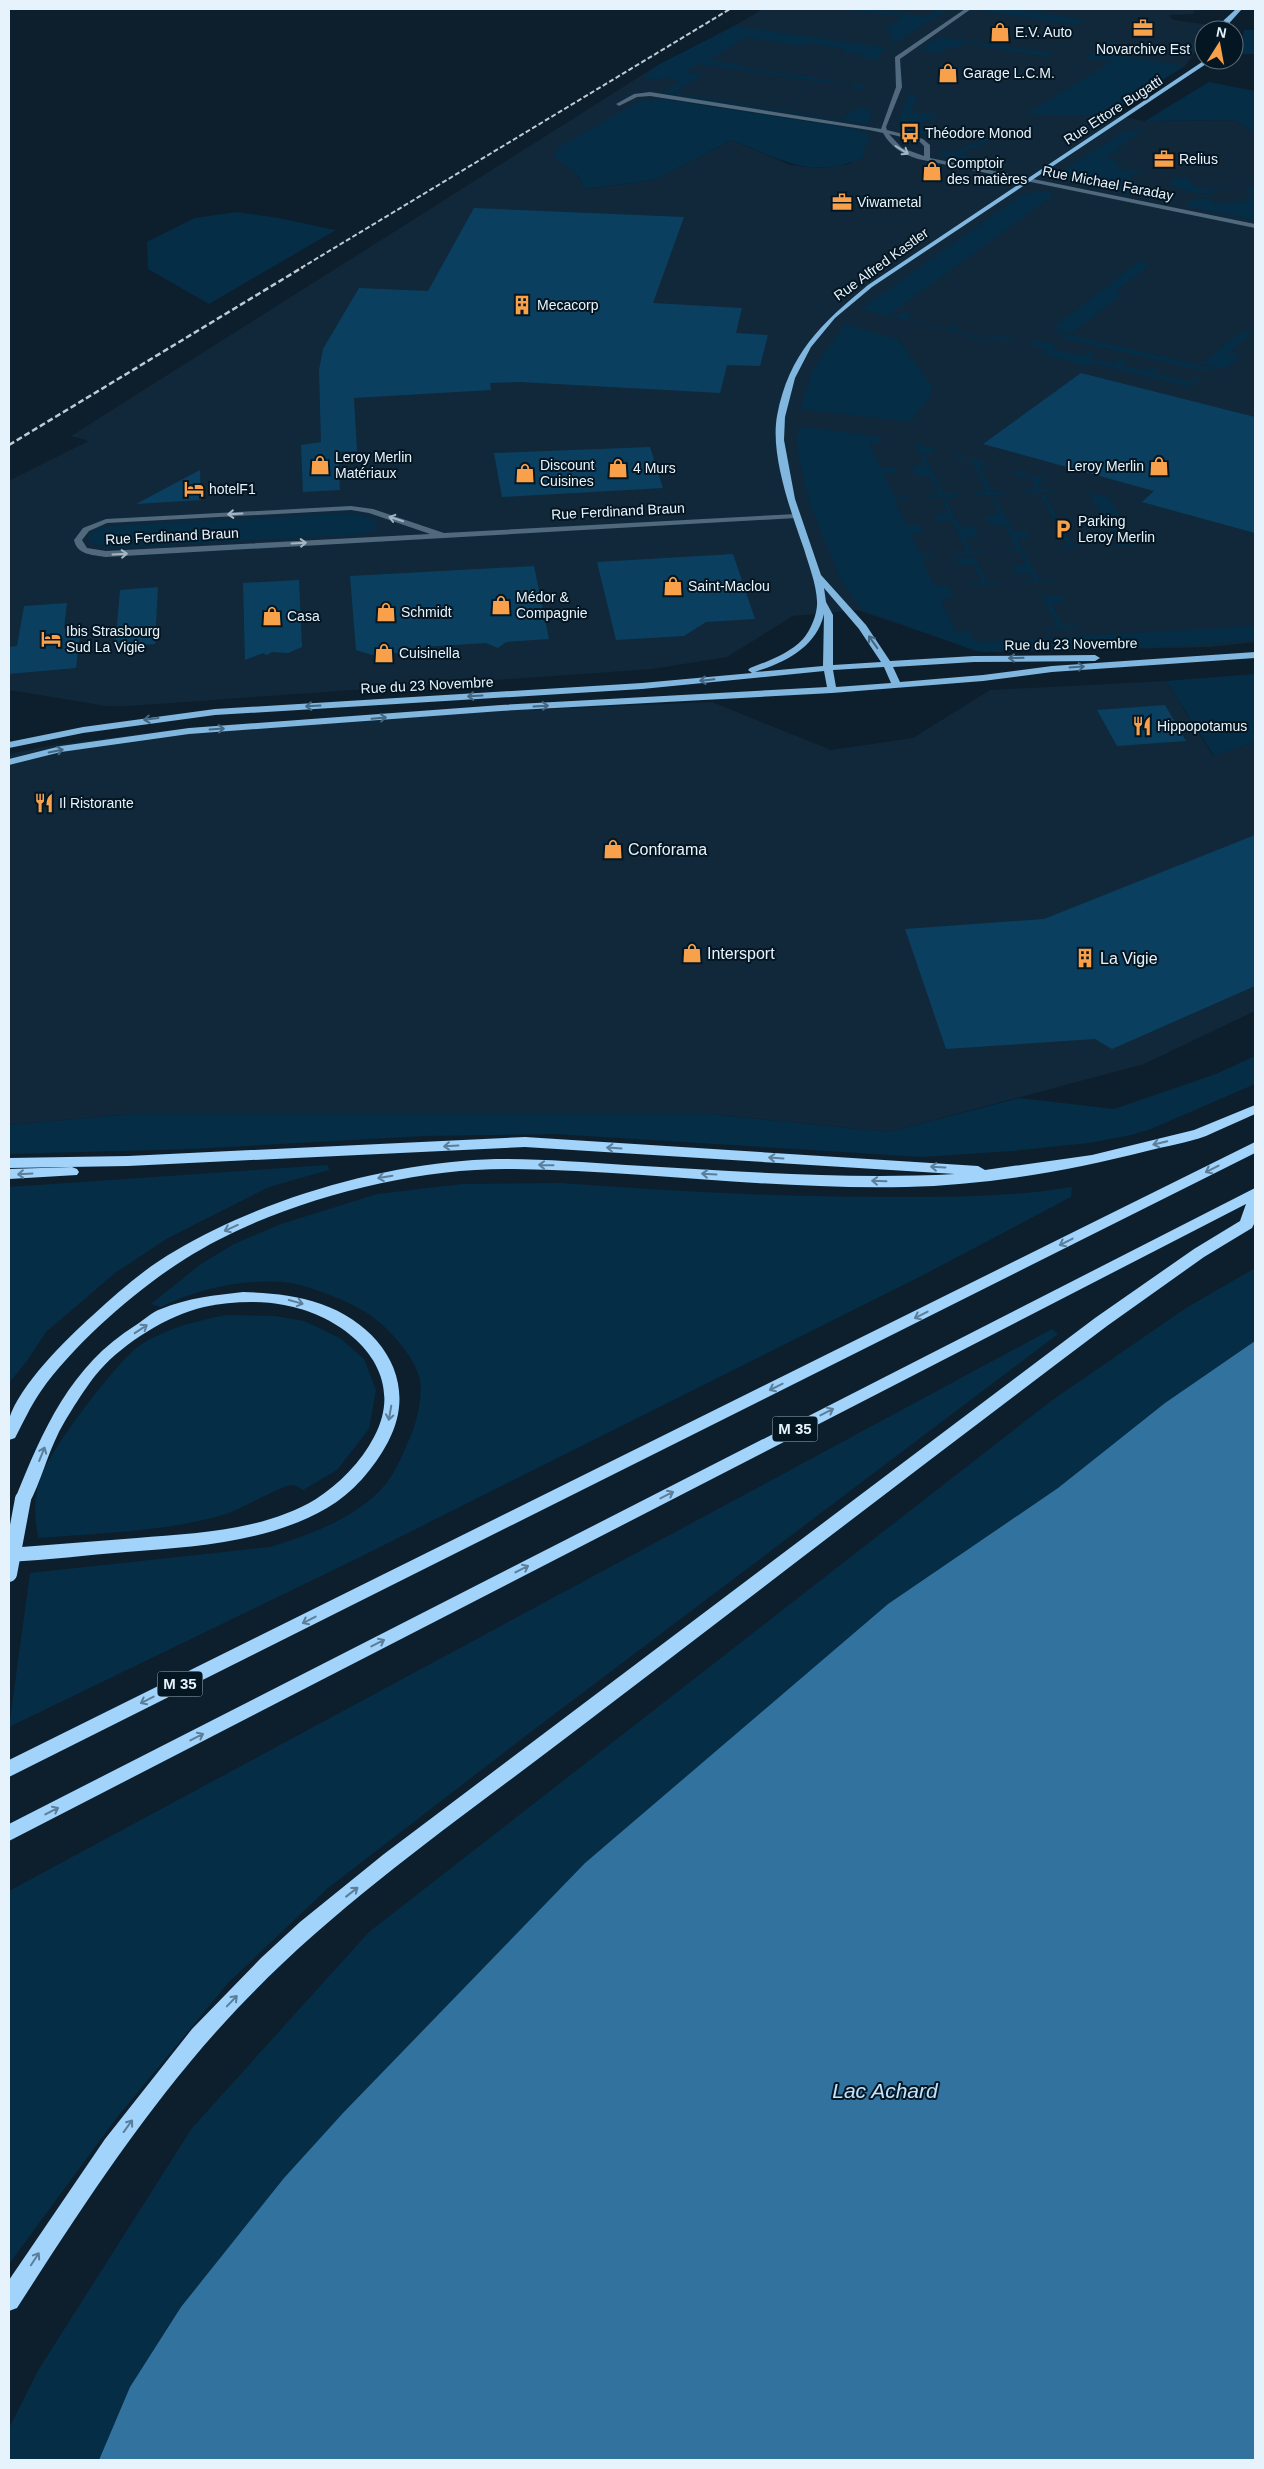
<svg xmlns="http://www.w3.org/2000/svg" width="1264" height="2469" font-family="Arial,sans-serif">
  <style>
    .built { fill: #10283a; fill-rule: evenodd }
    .green { fill: #052d46 }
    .water { fill: #32729f }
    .building { fill: #0b3f60 }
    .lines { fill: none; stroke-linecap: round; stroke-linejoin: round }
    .minor { fill: #50697d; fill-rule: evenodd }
    .major { fill: #81b6df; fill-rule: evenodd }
    .highway { fill: #a1d3fb; fill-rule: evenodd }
    .rail-far1 { stroke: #becbd5; stroke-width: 2; stroke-dasharray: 5 2.5; stroke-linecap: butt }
    .rail { stroke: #becbd5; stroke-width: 2.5; stroke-dasharray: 6 3; stroke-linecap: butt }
    .highway-bridge { stroke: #a1d3fb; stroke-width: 16 }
    .oneway { stroke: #a3b5c3 }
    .oneway2 { stroke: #436681 }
    .oneway3 { stroke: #5b7e9a }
    .labels { text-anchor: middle; stroke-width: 4; stroke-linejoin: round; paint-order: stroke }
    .far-poi-label { font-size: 14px; fill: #e7f3fc; stroke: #051623; text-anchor: start }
    .far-street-label { font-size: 14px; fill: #e7f3fc; stroke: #051623 }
    .shield { fill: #051623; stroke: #a3b1bb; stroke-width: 1 }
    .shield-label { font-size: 15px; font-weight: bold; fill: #e7f3fc }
    .poi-label { font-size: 16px; fill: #e7f3fc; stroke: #051623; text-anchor: start }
    .near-water-label { font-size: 21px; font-style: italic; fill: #c2e3fd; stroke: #051623 }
  </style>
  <rect width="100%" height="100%" fill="#0d1f2d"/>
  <path class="built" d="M763,9H1195L1193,14L1169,15L1173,20L1210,25L1207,30H1204V36L1199,46L1185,66L1107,114L1145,121L1235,120L1255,133V642L1211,647L982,652L857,610L793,616L727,657L653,669L128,706H106L9,690V481L89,441L71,436L658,65L734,26ZM664,99L849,128L864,132L863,150L850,164L819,168L790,165L732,140L654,180L585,189L577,174ZM898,339L906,351L910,421L867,415Z
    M1166,681L1213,756L1255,742V1011L1144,1064L889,1132L710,1114H134L9,1125V754L48,746L172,730L426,714L712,702L831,750L913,738L990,690Z"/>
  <path class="green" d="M846,9H867L926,17L939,9H947L894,44L888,43L895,37L886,36L893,31L884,30L903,17Z
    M984,9H1016L1085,20L1079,25L981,11Z
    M734,26L887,48L880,54L879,59H864L867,56L841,52L845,49L807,43L802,46L746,37L709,60L742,65L740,67L863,85V91L850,87L853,84L831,81L828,83L699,64L685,72L702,75L674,93L842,119L856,108L872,110L869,124L663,93L680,81L666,77L660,80L643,78L658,65Z
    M1244,30H1255V54H1240Z
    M939,37L1054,53L1049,57L965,43L958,48L948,47L941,53L920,49Z
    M1108,41L1118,42L1104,54L1185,66L1104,116L1026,114L1111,62L1086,58Z
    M1209,82L1255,91V133L1235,120L1145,121Z
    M908,94L917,95L911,113H936L934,117L914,127L932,131L927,134L897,129Z
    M664,99L849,128L864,132L871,138L863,150L864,157C814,181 779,159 732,140L654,180L585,189L577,174L555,158L556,149L639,101Z
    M999,129L1005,130L975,149L971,148L961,154L973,157L966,162L944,157L936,153L960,150L973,143H976Z
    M1144,130L1115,150L1119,154L1106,156L1111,160H1125L1113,161L1117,165L1131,166L1118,167L1123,171L1136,170L1140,174L1128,175L1145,190L1157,189L1173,196L1174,200L1167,202L1074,183L1061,172L1125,131Z
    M1185,177L1199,189L1255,186L1211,190L1213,193C1197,194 1181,192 1169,182L1172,178Z
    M1255,187V220L1187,206V203L1196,199L1209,198L1215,204L1248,201L1244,197L1254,196L1246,188Z
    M1049,190L1053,196L890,314L897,316L903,312L912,315L907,320L947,329L953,325L959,326L954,331L989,339L995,335L1012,339L1009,342L997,339L992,342L861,309L1021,195Z
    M236,212L278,218L336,230L209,304L148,269L147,242L195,218Z
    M1140,261L1148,265L1153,262L1115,292L1123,294L1072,333L1052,328Z
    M845,324L898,339L932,386L930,397L910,422L800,409L813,370Z
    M1053,331L1220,370H1199L1066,339Z
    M1240,332L1255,335V337L1249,336L1229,353L1241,356L1225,369L1202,364Z
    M1034,341L1057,344L1052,349L1083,356L1088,352L1094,353L1089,358L1114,364L1119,359L1126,361L1121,365L1145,371L1151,366L1157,368L1152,373L1190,382L1196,377L1201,378L1190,387L1092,363L1087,366L1041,354L1046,350L1029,345Z
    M807,427L880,437L882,442L869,443L881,468L894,467L897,473L884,474L894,497L907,496L909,499L895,500L907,526L921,525L924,532L911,534L920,554H934L935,556L921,557L934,586L948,585L954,598L940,599L956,632H970L975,642L1255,626V640L1166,647L1013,652L976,651L864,611L841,581L810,505L798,453L797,429Z
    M914,443L934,449L936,452L923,453L944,494H957L958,497L927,498L926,495L939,494L929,475L916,476L912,466L925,465Z
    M955,455L991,464L979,466L992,492L1005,491L1007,494L976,496L975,493L987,492L971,460H958Z
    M1013,470L1049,480L1038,483L1042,489H1054L1056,492L1026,493L1024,490L1037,489L1030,476L1017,477Z
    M1088,492L1109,497L1120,515L1107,516L1124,543L1139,545L1107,546L1106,544L1118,543Z
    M1040,495H1045L1074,546L1088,547L1057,549L1056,547L1069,546Z
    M991,497H995L1013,531H1027L1030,537L1017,538L1023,549L1037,550L1005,552L1004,550L1017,549L1005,525H991L986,515L999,514Z
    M942,500H946L960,527L973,526L978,537L965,538L972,552L985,551L986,553L954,555L953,553L967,552L952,520L938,521L935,514L948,513Z
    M347,513L369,517L376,522L377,528L367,533L353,535L106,548L89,541V536L98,529L112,526Z
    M1025,554L1039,580L1053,579L1054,581L1021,583L1020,581L1034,580L1030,573H1016L1012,566L1026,565L1020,555Z
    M975,557L987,583L1001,582L1002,584L969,586L968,584L982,583L973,564L959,565L956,558Z
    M1061,595L1065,602L1051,603L1063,626H1078L1079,628L1045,630L1044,628L1058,626L1042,596Z
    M1255,674V742L1214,756L1166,681Z
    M1255,1056V1084L1151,1129L1131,1135L1089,1143L1012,1151L922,1157L555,1134L424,1136L192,1149L9,1154V1125L134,1114H710L889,1132L1019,1098L1114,1109L1216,1074Z
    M328,1165L329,1170L269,1187L168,1238L115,1273L46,1332L27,1361L9,1383V1187Z
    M560,1183C675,1191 790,1198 905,1197C960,1197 1017,1196 1072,1187L1071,1197L929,1272L352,1561L9,1727L30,1573L270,1547C309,1535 357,1518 385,1485C396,1472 404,1451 411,1435C417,1421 424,1391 419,1376C411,1353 390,1329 370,1315C352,1302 304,1283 282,1282C242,1279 197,1289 161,1307L151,1304L201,1264L234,1244L281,1224L377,1194L463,1184Z
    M1255,1268V1341L1165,1403L1058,1488L888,1604L585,1863L343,2113L284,2178L181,2307L130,2387L99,2460H9V2428L39,2369L192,2128L369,1932L1051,1401L1186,1308Z
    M226,1315L275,1316L304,1321L340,1338L364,1359L376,1390L369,1429L337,1470L303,1490C300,1488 295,1485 292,1485C285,1484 239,1510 226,1514C166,1532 100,1533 38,1538C35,1516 33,1501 40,1479C51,1448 110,1372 134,1350C140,1345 149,1339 157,1336C178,1325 203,1320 226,1315Z
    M1052,1329L1058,1334L532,1731L328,1888L228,1983L115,2120L9,2264V1891Z"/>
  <path class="water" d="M1255,1341V2460H99L130,2387L181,2307L284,2178L343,2113L585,1863L888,1604L1058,1488L1165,1403Z"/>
  <path class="building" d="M474,208L684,217L653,303L742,308L736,333L768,335L760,366L727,365L720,393L520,382L490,383L491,390L354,398L357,451L338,452L340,490L303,492L301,445L321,442L319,370L323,349L359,288L428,291Z
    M1081,373L1255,417V533L1142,502L1154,491L983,444Z
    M650,447L663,488L502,497L494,453Z
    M200,470L201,500L136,504Z
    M733,554L755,619L706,622L684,636L616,640L597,562Z
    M534,566L549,639L506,642L498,648L486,643L423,647L424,651L372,655L356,650L350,576Z
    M299,580L302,647L288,653L272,652L267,655L263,653L245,660L243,583Z
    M158,587L155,644L115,647L120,590Z
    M67,603L64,628L81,627L76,668L9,674V647L17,646L24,606Z
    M1165,705L1186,741L1117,746L1097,710Z
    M1255,835V986L1112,1049L1095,1039L946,1049L905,929L1044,919Z"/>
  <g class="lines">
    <path class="minor" d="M965,9H971L900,59L902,87L886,127L887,130L923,139L930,145V158L1255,224V228L918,159C902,154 891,147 883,133L869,130L650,96L637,97L619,106L616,104L634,94L650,92L881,129L896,87L895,57ZM889,134L919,141L924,146V156L902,148Z
      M351,506L373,509L444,533L796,514L800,516L796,518L106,557C93,555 77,555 74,540L83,528L106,519ZM351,510L369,513L430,534L106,551L87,548L82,540L89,531L107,523Z"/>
    <path class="major" d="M1236,9H1242L1223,30H1217L1224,20Z
      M1205,60H1212L872,287L835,318L811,347L795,378L785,417L784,440L795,499L821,575L866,625L890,661L974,656L1095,655L1100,658L1095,661L974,662L893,667L900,682L983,675L1052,666L1255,652V658L1052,672L983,681L832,693L501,711L189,734L61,752L9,765V759L61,746L189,728L501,705L827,687L824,671L642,689L215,715L83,733L9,748V742L83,727L215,709L642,683L752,673L748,670L750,668C768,661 789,654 803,639C811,630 818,613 817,601C816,583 809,566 804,549C791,512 770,455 777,416C789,353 821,324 868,285ZM824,588L859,629L881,662L833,665V615L826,602ZM824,614L823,666L755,672C785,662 816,648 824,614ZM884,667L891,683L836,687L833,670Z"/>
    <path class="highway" d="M1255,1105V1114C1239,1121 1222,1129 1206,1136C1187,1143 1166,1146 1147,1151C1069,1171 987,1185 906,1187C775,1190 645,1171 514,1169C409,1167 273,1203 185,1259C137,1289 74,1344 41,1391C31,1405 23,1423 15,1438L9,1440C9,1434 7,1425 9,1419C19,1386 66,1339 92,1316C117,1293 145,1268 175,1251C257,1202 367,1169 462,1161C516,1156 572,1162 626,1165C736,1171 846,1180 955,1174L525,1147L128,1166L9,1168V1158L128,1156L525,1137L978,1166L985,1170L1092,1155L1194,1130Z
      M1255,1142V1153L9,1777V1760Z
      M72,1167L77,1169L79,1172L77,1175L9,1179V1169Z
      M1255,1188V1222L1252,1228L1204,1257L1107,1326C929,1460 752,1596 575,1731C459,1820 337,1903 237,2009C152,2099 84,2204 17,2308L9,2311V2280L105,2139L192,2029L261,1958L300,1922L384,1854L1095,1318L1194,1249L1240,1221L1246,1204L9,1841V1824Z
      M243,1292C270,1293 295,1295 321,1304C381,1325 420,1382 388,1442C374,1468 353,1493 327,1508C266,1543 194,1547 126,1552C87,1555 48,1560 9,1562V1548C52,1545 94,1541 137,1538C196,1533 263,1531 316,1499C339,1484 361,1462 374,1437C410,1370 346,1316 284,1305C259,1300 229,1302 204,1307C168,1315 124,1343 100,1370C88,1383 66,1418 58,1434C47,1456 41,1481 29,1504L23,1505L17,1504L15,1499C43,1430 70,1366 136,1325C144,1320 152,1312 161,1309C187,1298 216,1295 243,1292Z"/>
    <path class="rail-far1" d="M301,268L730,9"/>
    <path class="rail" d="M9,445L303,267"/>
    <path class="highway-bridge" d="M9,1574L23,1499"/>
  </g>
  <defs><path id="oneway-shaft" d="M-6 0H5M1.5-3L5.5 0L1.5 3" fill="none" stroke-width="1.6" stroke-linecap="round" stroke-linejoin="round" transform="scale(1.25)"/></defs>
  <g class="oneway">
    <use href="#oneway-shaft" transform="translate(902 150) rotate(32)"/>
    <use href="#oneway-shaft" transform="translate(235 514) rotate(177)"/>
    <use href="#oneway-shaft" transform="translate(396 519) rotate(-162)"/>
    <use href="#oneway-shaft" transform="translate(299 543) rotate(-3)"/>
    <use href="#oneway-shaft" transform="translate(120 554) rotate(-3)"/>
  </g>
  <g class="oneway2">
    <use href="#oneway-shaft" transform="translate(873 642) rotate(-125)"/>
    <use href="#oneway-shaft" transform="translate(1016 658) rotate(179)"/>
    <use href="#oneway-shaft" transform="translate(1077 667) rotate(-4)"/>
    <use href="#oneway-shaft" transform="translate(707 680) rotate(174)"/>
    <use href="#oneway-shaft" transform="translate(475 696) rotate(177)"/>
    <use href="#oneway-shaft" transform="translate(313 706) rotate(177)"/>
    <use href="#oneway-shaft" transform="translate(541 706) rotate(-3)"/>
    <use href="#oneway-shaft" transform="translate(379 718) rotate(-5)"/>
    <use href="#oneway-shaft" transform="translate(151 719) rotate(173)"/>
    <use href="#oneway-shaft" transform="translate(217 729) rotate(-4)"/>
    <use href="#oneway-shaft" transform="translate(56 751) rotate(-12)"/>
  </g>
  <g class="oneway3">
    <use href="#oneway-shaft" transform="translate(1160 1143) rotate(166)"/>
    <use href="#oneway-shaft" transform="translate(451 1146) rotate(177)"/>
    <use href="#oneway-shaft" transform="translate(614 1148) rotate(-176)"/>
    <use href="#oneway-shaft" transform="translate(776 1158) rotate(-176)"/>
    <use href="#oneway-shaft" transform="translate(546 1165) rotate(-179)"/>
    <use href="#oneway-shaft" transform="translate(938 1167) rotate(-177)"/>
    <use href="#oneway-shaft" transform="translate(1212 1169) rotate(153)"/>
    <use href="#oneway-shaft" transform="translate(25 1174) rotate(177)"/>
    <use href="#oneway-shaft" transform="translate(709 1174) rotate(-177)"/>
    <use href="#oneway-shaft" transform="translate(385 1177) rotate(170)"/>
    <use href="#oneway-shaft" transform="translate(879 1181) rotate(-178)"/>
    <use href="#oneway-shaft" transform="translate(231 1228) rotate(156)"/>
    <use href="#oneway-shaft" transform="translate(1066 1242) rotate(153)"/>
    <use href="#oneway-shaft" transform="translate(296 1302) rotate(15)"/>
    <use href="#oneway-shaft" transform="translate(921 1315) rotate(153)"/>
    <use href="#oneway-shaft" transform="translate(141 1329) rotate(-33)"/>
    <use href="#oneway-shaft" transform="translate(776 1387) rotate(154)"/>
    <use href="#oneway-shaft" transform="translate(827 1412) rotate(-27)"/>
    <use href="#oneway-shaft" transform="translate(390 1413) rotate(100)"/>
    <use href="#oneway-shaft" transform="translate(42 1454) rotate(-68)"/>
    <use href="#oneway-shaft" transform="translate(667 1495) rotate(-27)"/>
    <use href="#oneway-shaft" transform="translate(522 1569) rotate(-27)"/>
    <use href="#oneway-shaft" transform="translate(309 1620) rotate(153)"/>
    <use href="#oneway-shaft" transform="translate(378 1643) rotate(-27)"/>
    <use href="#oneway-shaft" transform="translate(147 1700) rotate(153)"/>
    <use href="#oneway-shaft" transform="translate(197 1737) rotate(-27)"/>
    <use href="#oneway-shaft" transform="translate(52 1811) rotate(-27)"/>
    <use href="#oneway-shaft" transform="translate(352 1892) rotate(-38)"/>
    <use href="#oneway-shaft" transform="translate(232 2001) rotate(-46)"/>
    <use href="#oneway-shaft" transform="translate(128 2126) rotate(-54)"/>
    <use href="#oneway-shaft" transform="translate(35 2259) rotate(-57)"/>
  </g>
  <defs>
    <symbol id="office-bare" viewBox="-9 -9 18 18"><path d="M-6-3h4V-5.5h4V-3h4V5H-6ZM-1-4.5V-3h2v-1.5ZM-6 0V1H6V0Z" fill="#f8a14a" stroke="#051623" stroke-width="2.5" paint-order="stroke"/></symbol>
    <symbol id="shop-bare" viewBox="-9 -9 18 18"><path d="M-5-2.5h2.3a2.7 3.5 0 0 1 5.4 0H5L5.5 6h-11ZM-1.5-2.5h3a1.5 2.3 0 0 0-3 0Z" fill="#f8a14a" stroke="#051623" stroke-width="2.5" paint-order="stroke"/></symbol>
    <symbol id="bus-bare" viewBox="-9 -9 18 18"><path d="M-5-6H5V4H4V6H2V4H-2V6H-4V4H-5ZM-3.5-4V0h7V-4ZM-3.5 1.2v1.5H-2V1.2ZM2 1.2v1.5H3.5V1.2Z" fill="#f8a14a" stroke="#051623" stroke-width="2.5" paint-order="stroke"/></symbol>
    <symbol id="building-bare" viewBox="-9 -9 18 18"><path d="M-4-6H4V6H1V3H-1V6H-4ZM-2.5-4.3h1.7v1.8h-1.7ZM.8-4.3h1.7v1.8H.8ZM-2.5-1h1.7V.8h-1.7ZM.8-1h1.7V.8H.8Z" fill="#f8a14a" stroke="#051623" stroke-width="2.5" paint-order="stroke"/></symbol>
    <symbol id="hotel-bare" viewBox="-9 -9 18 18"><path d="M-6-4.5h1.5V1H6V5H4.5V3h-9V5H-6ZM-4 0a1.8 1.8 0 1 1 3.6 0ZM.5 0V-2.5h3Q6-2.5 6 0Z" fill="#f8a14a" stroke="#051623" stroke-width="2.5" paint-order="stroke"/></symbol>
    <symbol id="parking-bare" viewBox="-9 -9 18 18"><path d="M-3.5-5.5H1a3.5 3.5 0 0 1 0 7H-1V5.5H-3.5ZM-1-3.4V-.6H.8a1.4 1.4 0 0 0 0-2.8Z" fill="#f8a14a" stroke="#051623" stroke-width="2.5" paint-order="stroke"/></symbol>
    <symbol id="restaurant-bare" viewBox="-9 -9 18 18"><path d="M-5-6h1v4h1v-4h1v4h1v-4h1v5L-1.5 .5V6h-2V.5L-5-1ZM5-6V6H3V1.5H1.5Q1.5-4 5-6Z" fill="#f8a14a" stroke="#051623" stroke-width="2.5" paint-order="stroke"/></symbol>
  </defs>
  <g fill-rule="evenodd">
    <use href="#office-bare" x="1129" y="14" width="28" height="28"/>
    <use href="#shop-bare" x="986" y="18" width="28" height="28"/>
    <use href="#shop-bare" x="934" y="59" width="28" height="28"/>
    <use href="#bus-bare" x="896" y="119" width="28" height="28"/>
    <use href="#office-bare" x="1150" y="145" width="28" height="28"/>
    <use href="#shop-bare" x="918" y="157" width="28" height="28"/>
    <use href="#office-bare" x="828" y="188" width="28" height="28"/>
    <use href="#building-bare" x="508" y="291" width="28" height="28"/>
    <use href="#shop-bare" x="306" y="451" width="28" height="28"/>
    <use href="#shop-bare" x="1145" y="452" width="28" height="28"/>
    <use href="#shop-bare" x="604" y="454" width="28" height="28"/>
    <use href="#shop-bare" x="511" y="459" width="28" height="28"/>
    <use href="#hotel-bare" x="180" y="475" width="28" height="28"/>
    <use href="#parking-bare" x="1049" y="515" width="28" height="28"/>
    <use href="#shop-bare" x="659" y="572" width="28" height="28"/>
    <use href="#shop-bare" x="487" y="591" width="28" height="28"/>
    <use href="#shop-bare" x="372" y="598" width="28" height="28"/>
    <use href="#shop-bare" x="258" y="602" width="28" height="28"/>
    <use href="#hotel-bare" x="37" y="625" width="28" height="28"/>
    <use href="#shop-bare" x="370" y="639" width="28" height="28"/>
    <use href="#restaurant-bare" x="1128" y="712" width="28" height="28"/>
    <use href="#restaurant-bare" x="30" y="789" width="28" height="28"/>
    <use href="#shop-bare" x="599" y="835" width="28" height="28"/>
    <use href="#shop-bare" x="678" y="939" width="28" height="28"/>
    <use href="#building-bare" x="1071" y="944" width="28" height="28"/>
  </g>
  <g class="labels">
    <g class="far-poi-label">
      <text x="1015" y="37">E.V. Auto</text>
      <text x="1143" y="54" text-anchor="middle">Novarchive Est</text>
      <text x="963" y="78">Garage L.C.M.</text>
      <text x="925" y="138">Théodore Monod</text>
      <text x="1179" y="164">Relius</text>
      <text x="947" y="168">Comptoir<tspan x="947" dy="16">des matières</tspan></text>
      <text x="857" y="207">Viwametal</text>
      <text x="537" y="310">Mecacorp</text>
      <text x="335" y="462">Leroy Merlin<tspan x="335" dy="16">Matériaux</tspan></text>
      <text x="540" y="470">Discount<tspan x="540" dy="16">Cuisines</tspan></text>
      <text x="1144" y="471" text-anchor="end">Leroy Merlin</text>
      <text x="633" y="473">4 Murs</text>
      <text x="209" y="494">hotelF1</text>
      <text x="1078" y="526">Parking<tspan x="1078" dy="16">Leroy Merlin</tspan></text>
      <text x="688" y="591">Saint-Maclou</text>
      <text x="516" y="602">Médor &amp;<tspan x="516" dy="16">Compagnie</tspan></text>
      <text x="401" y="617">Schmidt</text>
      <text x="287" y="621">Casa</text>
      <text x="66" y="636">Ibis Strasbourg<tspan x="66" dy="16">Sud La Vigie</tspan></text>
      <text x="399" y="658">Cuisinella</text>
      <text x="1157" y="731">Hippopotamus</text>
      <text x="59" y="808">Il Ristorante</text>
    </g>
    <g class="far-street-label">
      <text transform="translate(1113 110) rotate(-33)" y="5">Rue Ettore Bugatti</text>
      <text transform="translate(1108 183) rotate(11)" y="5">Rue Michael Faraday</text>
      <text transform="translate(881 264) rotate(-36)" y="5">Rue Alfred Kastler</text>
      <text transform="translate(618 511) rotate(-3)" y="5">Rue Ferdinand Braun</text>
      <text transform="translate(172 536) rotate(-3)" y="5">Rue Ferdinand Braun</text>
      <text transform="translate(1071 644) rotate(-1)" y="5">Rue du 23 Novembre</text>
      <text transform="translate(427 685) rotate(-3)" y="5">Rue du 23 Novembre</text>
    </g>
    <g class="shield">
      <rect x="772.5" y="1416.5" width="45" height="25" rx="4"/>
      <rect x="157.5" y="1671.5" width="45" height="25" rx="4"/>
    </g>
    <g class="shield-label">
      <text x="795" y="1434">M 35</text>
      <text x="180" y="1689">M 35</text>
    </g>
    <g class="poi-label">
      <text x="628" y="855">Conforama</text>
      <text x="707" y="959">Intersport</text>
      <text x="1100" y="964">La Vigie</text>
    </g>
    <g class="near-water-label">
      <text x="885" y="2098">Lac Achard</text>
    </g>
  </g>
  <rect width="1264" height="2469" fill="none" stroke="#e7f3fc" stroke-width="20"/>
  <g transform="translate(1219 45) rotate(11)"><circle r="24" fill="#051623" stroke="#5f6e7a"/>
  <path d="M0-4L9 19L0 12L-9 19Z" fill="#f8a14a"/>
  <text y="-8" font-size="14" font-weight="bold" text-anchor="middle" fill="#e7f3fc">N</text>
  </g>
</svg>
